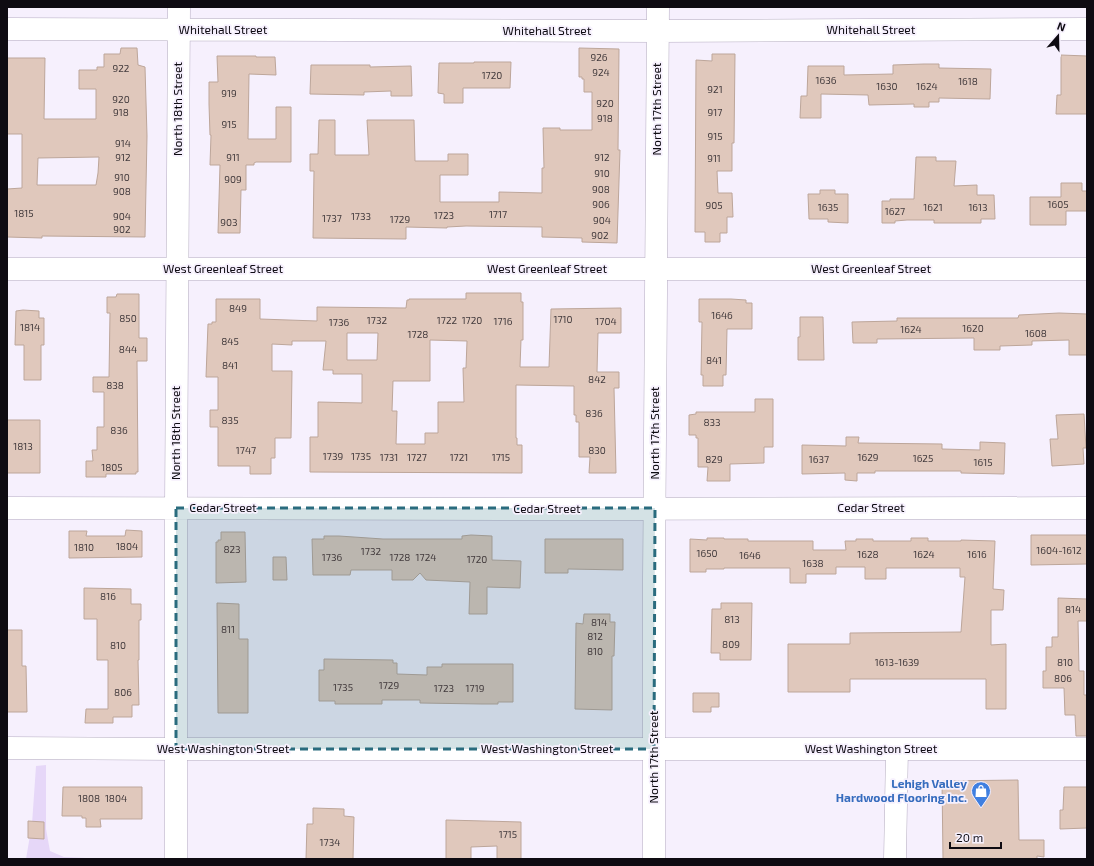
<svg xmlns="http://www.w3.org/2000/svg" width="1094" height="866" font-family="'Exo 2',sans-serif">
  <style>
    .green { fill: #e6d7f8 }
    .building { fill: #e0c8bc; stroke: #bda69a; fill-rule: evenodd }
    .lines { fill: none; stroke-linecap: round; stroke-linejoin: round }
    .minor-casing { stroke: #b4abc0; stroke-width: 23 }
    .minor { stroke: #fff; stroke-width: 22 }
    .marked { fill: #2a6c7e; fill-opacity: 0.2; stroke: #2a6c7e; stroke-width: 3; stroke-dasharray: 8 5; stroke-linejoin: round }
    .labels { text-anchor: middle; stroke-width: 3.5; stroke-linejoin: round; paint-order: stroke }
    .number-label { font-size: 10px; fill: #423a3c }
    .street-label { font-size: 12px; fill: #0e0b12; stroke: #f6f0fd }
    .shop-label { font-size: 12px; font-weight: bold; fill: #366cbe; stroke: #f6f0fd; text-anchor: end }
  </style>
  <rect width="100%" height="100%" fill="#f6f0fd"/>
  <path class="green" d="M46,765V829L50,851L64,857L108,859H26L32,824L36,766Z"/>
  <path class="building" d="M121,48H137L138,65L145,67L147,136L145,237L42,236V238L7,237V189L22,188V134H7V58H45L44,119H96V89H79V70H97V67H104V54H120ZM99,157L98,173L96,185H37L38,158Z
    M579,48L619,49L618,150H620L617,243L582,242V238L542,237V227L466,226L447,227V228L406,227V239L313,238L314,171H310V154H318L319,120H335V155H369L367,120H414L415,161H448V154H468V175H440V202H499V192L542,193V168H544L543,128H560V130H592V92H584V79H582V77H579Z
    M712,54H735L734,143H732V171H717L718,193H732L733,217H727V233H720V242H705V232H695L696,60L712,61Z
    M1061,55L1087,56V114H1056L1057,95H1061Z
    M217,56H256V57H275L276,75L249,74L248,139H276V107H291V162H256L254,163V165H246V190H241L240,233H218L220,165H210L211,135H210L209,104V82H218Z
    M474,62H511L510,88H463V103H444V94L438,93L439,63H474Z
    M924,64H939V68L991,69L990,99L939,98V102H929V107H914V104L869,105L868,95L821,94V118H800L801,96H807L808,66H844V75L893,74V65Z
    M311,65H370V67L411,66L412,96H391V91L364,92V95L310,94Z
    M916,157H936V161H956L954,186L977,185V195H994L995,219H981V223H934V220H907L895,221V223H882V201H890V199H914Z
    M1061,183H1082V191H1087V211H1066V225H1030V197H1061Z
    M820,190H835V194H848V223L828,222V219H809L808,194H820Z
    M466,293H521V302H523V340H521L520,367H549L551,309L621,308V333H598L597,372H619V388H614L616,473H589L590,457H579V422H576V415H574V386L516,385V438H517V445H522V473L310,472V437H318V402L362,403V374H333V370H323L326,341H292V345L272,344V371H292L291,438H275V458H271V474H250V466H218V427H210V410H218V377H206L208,324H212V322H216V299H260V319L317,321V307L406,308L407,300H409V299H466ZM347,333H378L377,360H347ZM430,340L467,341L466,368H463L464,402H438V433H425V444H396L397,411H392L393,381H430Z
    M117,294H139V338H147V361H137L138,472H136V474H106V477H86V461H93L92,450H97V427H104V392H93V377H109L110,313H107V297H116Z
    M699,299H731L746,300V303H752V329H727L726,375H723V386H703V375H701L702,322H699Z
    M23,310L39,311V318H44V345H41V380H24V345H15L16,311Z
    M1059,313L1087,314V355H1069V340L1032,341V345L1000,346V350H974V338L877,339V343H853L852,322L897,321V318H1018L1019,315Z
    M800,317H823L824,360H798V337H800Z
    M755,399H773V447H764V463L730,464V481H707L708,467H698V438H696V435H689V415L696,414V412H755Z
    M1084,414L1086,448H1083L1084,464L1052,466L1050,439H1058L1056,415Z
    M7,420H40V473H7Z
    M846,437H859L858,443L942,444V449L980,450V442L1005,443L1004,474L961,473V471H875V473H857V481L845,480V473L802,474V445L846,446Z
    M126,530L142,531V557L69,558V531H87L86,536H125Z
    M221,532H245L246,582L216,583V542H218V540H221Z
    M471,535L492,536V560L521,561L520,588L487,587V614H469L470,582L426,580L420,573L413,580H392V570H351L350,575H313L312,539H324V536H339L383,539H462V536Z
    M1031,535H1087V564L1031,565Z
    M707,538H724V539H748V541H813V550H846L845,541H856V539H873V541H911V538H928V541H961V540L995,541L993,589L1004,590L1003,610H991V645L1006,644V709H986V679H850V692H788V644H850V633L961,632L965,577H960V568H886V579H865V567H836V574H806V583H790V568H724V569H706V572H690V539L707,540Z
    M545,539H623V570L568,569V573H545Z
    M273,557H286L287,580H273Z
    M84,588L131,589V604H141V620H139V660H138L139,705H132V717H113V723H85L86,709H108V660H97V619H84Z
    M1058,598L1087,599V621H1078L1079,671H1084V695H1087V736H1076L1075,715H1065L1064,688H1043V671H1046V647H1052V637H1058Z
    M217,603L239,604V639H248V713H218Z
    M721,603H752L751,660H720V653H711L712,609H721Z
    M584,614H610V622H615L614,656H612V710L575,709L576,623L583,624Z
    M7,630H22V666H26L27,712H7Z
    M324,659L393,660V663H397V674L427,675V667H442V664H513V702H498V704H482L420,703V700H382V704H335V701H319V670H324Z
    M693,693H719V707H711V712H693Z
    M1018,780L1019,840H1044V857L1037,856V859H943L942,781Z
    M63,787H142V819H100L101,827H86V818H82V816H62Z
    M1064,787H1087V828L1060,829V810H1063Z
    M313,808L344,809V816L354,817L353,859H306L307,824H313Z
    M446,820L521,822V859H497V846L471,847V859H446Z
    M28,821L44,822V839L28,838Z"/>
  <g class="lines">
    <defs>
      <path id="minor" d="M7,29L658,31L1087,29
        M7,269H1087
        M7,508L533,509L1087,508
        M7,748L176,749H1087
        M176,859V508L179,7
        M654,859V579L658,7
        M895,859L897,749"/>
    </defs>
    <use href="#minor" class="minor-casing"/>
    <use href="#minor" class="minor"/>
  </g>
  <path class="marked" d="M176,508H655L654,749H176Z"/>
  <defs>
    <symbol id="shop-pin" viewBox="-11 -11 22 30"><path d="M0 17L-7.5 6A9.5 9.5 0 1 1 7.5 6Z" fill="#3f7fe0" stroke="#f6f0fd"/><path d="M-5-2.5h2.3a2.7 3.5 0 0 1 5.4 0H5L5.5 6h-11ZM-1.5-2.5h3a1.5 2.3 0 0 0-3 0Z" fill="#fff"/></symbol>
  </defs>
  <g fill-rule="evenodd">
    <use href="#shop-pin" x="970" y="780" width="22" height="30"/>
  </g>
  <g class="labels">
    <g class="number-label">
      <text x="599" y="61">926</text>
      <text x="121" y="72">922</text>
      <text x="601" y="76">924</text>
      <text x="492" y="79">1720</text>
      <text x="826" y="84">1636</text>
      <text x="968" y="85">1618</text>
      <text x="887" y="90">1630</text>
      <text x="927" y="90">1624</text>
      <text x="715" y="93">921</text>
      <text x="229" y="97">919</text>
      <text x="121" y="103">920</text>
      <text x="605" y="107">920</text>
      <text x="121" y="116">918</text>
      <text x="715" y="116">917</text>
      <text x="605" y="122">918</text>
      <text x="229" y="128">915</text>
      <text x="715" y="140">915</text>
      <text x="123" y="147">914</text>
      <text x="123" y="161">912</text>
      <text x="233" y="161">911</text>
      <text x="602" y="161">912</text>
      <text x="714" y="162">911</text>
      <text x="602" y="177">910</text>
      <text x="122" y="181">910</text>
      <text x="233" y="183">909</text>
      <text x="601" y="193">908</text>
      <text x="122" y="195">908</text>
      <text x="601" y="208">906</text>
      <text x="1058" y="208">1605</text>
      <text x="714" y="209">905</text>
      <text x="828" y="211">1635</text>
      <text x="933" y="211">1621</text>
      <text x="978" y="211">1613</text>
      <text x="895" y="215">1627</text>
      <text x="24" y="217">1815</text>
      <text x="498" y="218">1717</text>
      <text x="444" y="219">1723</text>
      <text x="122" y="220">904</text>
      <text x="361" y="220">1733</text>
      <text x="332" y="222">1737</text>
      <text x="400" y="223">1729</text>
      <text x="602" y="224">904</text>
      <text x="229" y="226">903</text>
      <text x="122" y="233">902</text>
      <text x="600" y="239">902</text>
      <text x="238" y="312">849</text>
      <text x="722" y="319">1646</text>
      <text x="128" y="322">850</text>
      <text x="563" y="323">1710</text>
      <text x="377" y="324">1732</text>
      <text x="447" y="324">1722</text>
      <text x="472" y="324">1720</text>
      <text x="503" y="325">1716</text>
      <text x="606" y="325">1704</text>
      <text x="339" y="326">1736</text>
      <text x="30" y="331">1814</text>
      <text x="973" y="332">1620</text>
      <text x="911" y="333">1624</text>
      <text x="1036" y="337">1608</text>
      <text x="418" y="338">1728</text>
      <text x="230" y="345">845</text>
      <text x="128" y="353">844</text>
      <text x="714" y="364">841</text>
      <text x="230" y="369">841</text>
      <text x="597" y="383">842</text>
      <text x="115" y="389">838</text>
      <text x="594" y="417">836</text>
      <text x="230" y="424">835</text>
      <text x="712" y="426">833</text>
      <text x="119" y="434">836</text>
      <text x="23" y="450">1813</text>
      <text x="246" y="454">1747</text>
      <text x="597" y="454">830</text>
      <text x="333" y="460">1739</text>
      <text x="361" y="460">1735</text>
      <text x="389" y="461">1731</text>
      <text x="417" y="461">1727</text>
      <text x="459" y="461">1721</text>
      <text x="501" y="461">1715</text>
      <text x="868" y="461">1629</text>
      <text x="923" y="462">1625</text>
      <text x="714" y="463">829</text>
      <text x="819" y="463">1637</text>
      <text x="983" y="466">1615</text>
      <text x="112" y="471">1805</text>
      <text x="127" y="550">1804</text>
      <text x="84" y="551">1810</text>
      <text x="232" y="553">823</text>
      <text x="1059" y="554">1604-1612</text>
      <text x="371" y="555">1732</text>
      <text x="707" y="557">1650</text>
      <text x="868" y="558">1628</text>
      <text x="924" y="558">1624</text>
      <text x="977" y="558">1616</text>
      <text x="750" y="559">1646</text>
      <text x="332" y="561">1736</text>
      <text x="400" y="561">1728</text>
      <text x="426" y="561">1724</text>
      <text x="477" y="563">1720</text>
      <text x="813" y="567">1638</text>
      <text x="108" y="600">816</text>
      <text x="1073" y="613">814</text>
      <text x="732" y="623">813</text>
      <text x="599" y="626">814</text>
      <text x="228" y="633">811</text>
      <text x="595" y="640">812</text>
      <text x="731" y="648">809</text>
      <text x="118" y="649">810</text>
      <text x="595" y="655">810</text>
      <text x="897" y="666">1613-1639</text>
      <text x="1065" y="666">810</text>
      <text x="1063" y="682">806</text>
      <text x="389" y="689">1729</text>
      <text x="343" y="691">1735</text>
      <text x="444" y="692">1723</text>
      <text x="475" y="692">1719</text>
      <text x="123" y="696">806</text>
      <text x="89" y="802">1808</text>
      <text x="116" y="802">1804</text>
      <text x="508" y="838">1715</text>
      <text x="330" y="846">1734</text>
    </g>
    <g class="street-label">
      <text x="223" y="34">Whitehall Street</text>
      <text x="871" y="34">Whitehall Street</text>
      <text x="547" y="35">Whitehall Street</text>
      <text transform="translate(178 109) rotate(-90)" y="4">North 18th Street</text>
      <text transform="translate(657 109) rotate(-90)" y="4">North 17th Street</text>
      <text x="223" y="273">West Greenleaf Street</text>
      <text x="547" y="273">West Greenleaf Street</text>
      <text x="871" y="273">West Greenleaf Street</text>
      <text transform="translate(176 433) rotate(-90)" y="4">North 18th Street</text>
      <text transform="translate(655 433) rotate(-90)" y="4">North 17th Street</text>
      <text x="223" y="512">Cedar Street</text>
      <text x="871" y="512">Cedar Street</text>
      <text x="547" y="513">Cedar Street</text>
      <text x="223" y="753">West Washington Street</text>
      <text x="547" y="753">West Washington Street</text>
      <text x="871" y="753">West Washington Street</text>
      <text transform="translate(654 757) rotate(-90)" y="4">North 17th Street</text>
    </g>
    <g class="shop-label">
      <text x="967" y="788">Lehigh Valley<tspan x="967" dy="14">Hardwood Flooring Inc.</tspan></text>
    </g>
  </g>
  <rect width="1094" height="866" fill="none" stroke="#0e0b12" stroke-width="16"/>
  <g transform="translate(1058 36) rotate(20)" stroke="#f6f0fd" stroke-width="3" paint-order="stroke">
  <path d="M0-3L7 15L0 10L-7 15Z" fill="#0e0b12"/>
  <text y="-6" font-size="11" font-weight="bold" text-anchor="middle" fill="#0e0b12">N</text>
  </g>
  <path d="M950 842v6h51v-6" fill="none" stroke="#0e0b12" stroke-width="2"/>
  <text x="956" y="842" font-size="12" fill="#0e0b12" stroke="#f6f0fd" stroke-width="3" paint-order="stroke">20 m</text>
</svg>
